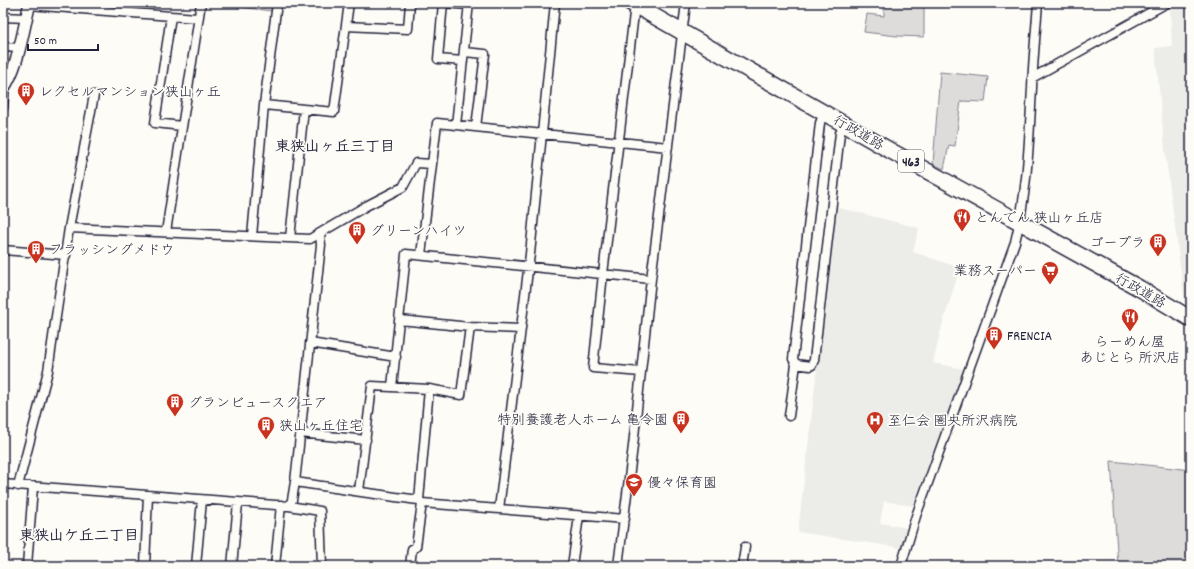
<svg xmlns="http://www.w3.org/2000/svg" width="1194" height="569" font-family="Dekko,'Klee One',sans-serif">
  <style>
    .built { fill: #ecece9 }
    .green { fill: #dddcdb; stroke: #807f8b }
    .lines { fill: none; stroke-linecap: round; stroke-linejoin: round }
    .street-casing { stroke: #22223b; stroke-width: 11 }
    .secondary-casing { stroke: #22223b; stroke-width: 14 }
    .highway-casing { stroke: #22223b; stroke-width: 18 }
    .street { stroke: #fdfcf7; stroke-width: 8 }
    .secondary { stroke: #fdfcf7; stroke-width: 11 }
    .highway { stroke: #fdfcf7; stroke-width: 15 }
    .labels { text-anchor: middle; stroke-width: 3.5; stroke-linejoin: round; paint-order: stroke }
    .shield { fill: #fdfcf7; stroke: #646373; stroke-width: 1 }
    .shield-label { font-size: 13px; font-weight: bold; fill: #22223b }
    .poi-label { font-size: 14px; fill: #22223b; stroke: #fdfcf7; text-anchor: start }
    .street-label { font-size: 14px; fill: #22223b; stroke: #fdfcf7 }
    .neighbourhood-label { font-size: 15px; font-weight: bold; fill: #22223b; stroke: #fdfcf7 }
  </style>
  <rect width="100%" height="100%" fill="#fdfcf7"/>
  <filter id="ink" filterUnits="userSpaceOnUse"><feTurbulence type="fractalNoise" baseFrequency=".025" numOctaves="2"/><feDisplacementMap in="SourceGraphic" scale="8" xChannelSelector="R" yChannelSelector="G"/><feConvolveMatrix kernelMatrix="1 2 1 2 8 2 1 2 1" color-interpolation-filters="sRGB"/></filter>
  <g filter="url(#ink)">
    <path class="built" d="M1177,3H1191V307L1185,304L1165,150L1155,48L1172,46L1170,7Z
      M836,207L919,228L913,252L960,268L942,326L933,363L964,369L913,506L884,501L880,523L907,528L902,548L798,532Z"/>
    <path class="green" d="M205,3H273L272,11Z
      M884,3H924V37L897,36L864,32L867,14L884,16Z
      M940,72L988,77L985,102L961,101L955,146L949,145L944,169L933,164Z
      M1111,461L1191,470V566H1118Z"/>
    <g class="lines">
      <defs>
        <path id="street" d="M29,5L197,18
          M635,5L603,274L593,368L641,372
          M171,16L155,123L182,126
          M3,17L26,18
          M346,26L408,29L410,3
          M3,47L19,48
          M464,52L485,54L476,127
          M463,61L438,59L443,3L469,5
          M1032,78L1167,3
          M264,105L334,112L349,3
          M3,108L5,86
          M456,125L469,3
          M69,228L94,95
          M166,232L201,3
          M252,236L264,105L277,3
          M290,238L304,109
          M3,250L66,255
          M421,255L437,123L668,147
          M400,320L470,327L520,329
          M310,343L396,357
          M796,364L810,366L812,365L814,360L840,133L844,124
          M392,387L406,254L651,279
          M789,416L796,364L793,359L820,123L824,112
          M300,433L366,440
          M295,482C337,488 377,495 419,500L422,503L625,519
          M3,484L289,506L292,500L295,482L321,245L320,234
          M18,486L48,371L69,228L310,239L366,206L403,187L416,163L432,164
          M359,491L372,386L429,389L461,395L470,327
          M419,500L429,389
          M289,506L320,511L322,566
          M499,509L530,254L555,3
          M27,566L33,487
          M145,566L148,495
          M196,566L202,500
          M232,566L238,503
          M275,566L281,505
          M410,566L412,549L416,547L422,503
          M572,566L579,516
          M618,566L633,446L651,279L686,3
          M742,566L745,547
          M901,566L916,516L1015,242C1028,191 1029,139 1032,88C1033,59 1036,31 1038,3"/>
        <path id="secondary" d="M3,89C19,66 23,29 30,3"/>
        <path id="highway" d="M631,3L891,151L1139,288L1191,319"/>
      </defs>
      <use href="#street" class="street-casing"/>
      <use href="#secondary" class="secondary-casing"/>
      <use href="#highway" class="highway-casing"/>
      <use href="#street" class="street"/>
      <use href="#secondary" class="secondary"/>
      <use href="#highway" class="highway"/>
    </g>
  </g>
  <defs>
    <symbol id="building-pin" viewBox="-11 -11 22 30"><path d="M0 17L-7.5 6A9.5 9.5 0 1 1 7.5 6Z" fill="#c8321e" stroke="#fdfcf7"/><path d="M-4-6H4V6H1V3H-1V6H-4ZM-2.5-4.3h1.7v1.8h-1.7ZM.8-4.3h1.7v1.8H.8ZM-2.5-1h1.7V.8h-1.7ZM.8-1h1.7V.8H.8Z" fill="#fff"/></symbol>
    <symbol id="restaurant-pin" viewBox="-11 -11 22 30"><path d="M0 17L-7.5 6A9.5 9.5 0 1 1 7.5 6Z" fill="#c8321e" stroke="#fdfcf7"/><path d="M-5-6h1v4h1v-4h1v4h1v-4h1v5L-1.5 .5V6h-2V.5L-5-1ZM5-6V6H3V1.5H1.5Q1.5-4 5-6Z" fill="#fff"/></symbol>
    <symbol id="supermarket-pin" viewBox="-11 -11 22 30"><path d="M0 17L-7.5 6A9.5 9.5 0 1 1 7.5 6Z" fill="#c8321e" stroke="#fdfcf7"/><path d="M-6-5.5h2.5l.6 2H6L4.5 2H-2.5L-4.4-4H-6ZM-1.5 3.2a1.3 1.3 0 1 0 .1 0ZM3 3.2a1.3 1.3 0 1 0 .1 0Z" fill="#fff"/></symbol>
    <symbol id="hospital-pin" viewBox="-11 -11 22 30"><path d="M0 17L-7.5 6A9.5 9.5 0 1 1 7.5 6Z" fill="#c8321e" stroke="#fdfcf7"/><path d="M-5-5h3v3.5h4V-5h3V5h-3V1.5h-4V5h-3Z" fill="#fff"/></symbol>
    <symbol id="school-pin" viewBox="-11 -11 22 30"><path d="M0 17L-7.5 6A9.5 9.5 0 1 1 7.5 6Z" fill="#c8321e" stroke="#fdfcf7"/><path d="M0-5L7-2L0 1L-7-2ZM-4 1L0 2.5L4 1V4Q0 6-4 4Z" fill="#fff"/></symbol>
  </defs>
  <g fill-rule="evenodd">
    <use href="#building-pin" x="16" y="81" width="20" height="27"/>
    <use href="#restaurant-pin" x="952" y="207" width="20" height="27"/>
    <use href="#building-pin" x="347" y="220" width="20" height="27"/>
    <use href="#building-pin" x="1148" y="232" width="20" height="27"/>
    <use href="#building-pin" x="26" y="239" width="20" height="27"/>
    <use href="#supermarket-pin" x="1040" y="260" width="20" height="27"/>
    <use href="#restaurant-pin" x="1120" y="307" width="20" height="27"/>
    <use href="#building-pin" x="984" y="325" width="20" height="27"/>
    <use href="#building-pin" x="165" y="392" width="20" height="27"/>
    <use href="#building-pin" x="671" y="409" width="20" height="27"/>
    <use href="#hospital-pin" x="865" y="410" width="20" height="27"/>
    <use href="#building-pin" x="256" y="415" width="20" height="27"/>
    <use href="#school-pin" x="624" y="472" width="20" height="27"/>
  </g>
  <g class="labels">
    <rect class="shield" x="898" y="150" width="26" height="22" rx="3"/>
    <g class="shield-label">
      <text x="911" y="166">463</text>
    </g>
    <g class="poi-label">
      <text x="39" y="96">レクセルマンション狭山ヶ丘</text>
      <text x="975" y="222">とんでん 狭山ヶ丘店</text>
      <text x="370" y="235">グリーンハイツ</text>
      <text x="1145" y="247" text-anchor="end">ゴープラ</text>
      <text x="49" y="254">フラッシングメドウ</text>
      <text x="1037" y="275" text-anchor="end">業務スーパー</text>
      <text x="1007" y="340">FRENCIA</text>
      <text x="1130" y="346" text-anchor="middle">らーめん屋<tspan x="1130" dy="16">あじとら 所沢店</tspan></text>
      <text x="188" y="407">グランビュースクエア</text>
      <text x="668" y="424" text-anchor="end">特別養護老人ホーム 亀令園</text>
      <text x="888" y="425">至仁会 圏央所沢病院</text>
      <text x="279" y="430">狭山ヶ丘住宅</text>
      <text x="647" y="487">優々保育園</text>
    </g>
    <g class="street-label">
      <text transform="translate(859 132) rotate(30)" y="5">行政道路</text>
      <text transform="translate(1141 290) rotate(30)" y="5">行政道路</text>
    </g>
    <g class="neighbourhood-label">
      <text x="335" y="151">東狭山ヶ丘三丁目</text>
      <text x="79" y="540">東狭山ケ丘二丁目</text>
    </g>
  </g>
  <rect width="1194" height="569" fill="none" stroke="#fdfcf7" stroke-width="16"/>
  <rect x="8" y="8" width="1178" height="553" fill="none" stroke="#22223b" stroke-width="1.5" filter="url(#ink)"/>
  <path d="M28 44v6h70v-6" fill="none" stroke="#22223b" stroke-width="2"/>
  <text x="34" y="44" font-size="12" fill="#22223b" stroke="#fdfcf7" stroke-width="3" paint-order="stroke">50 m</text>
</svg>
